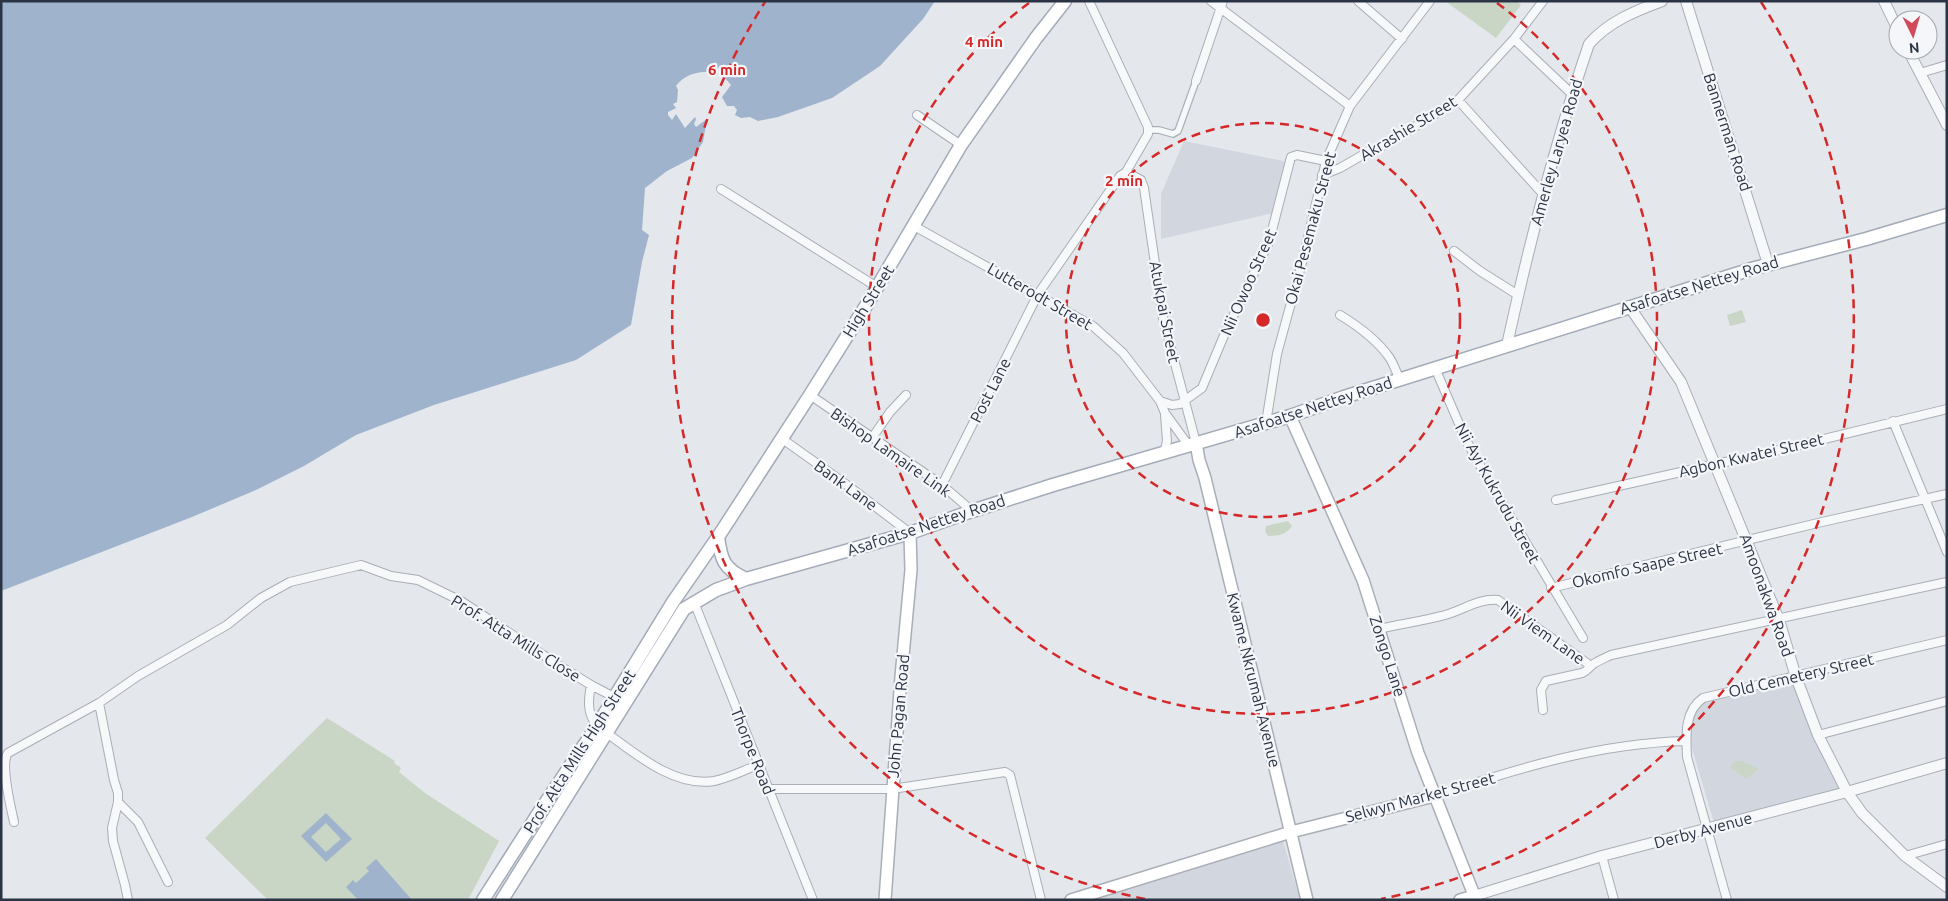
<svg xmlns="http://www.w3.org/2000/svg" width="1948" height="901" font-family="Ubuntu,sans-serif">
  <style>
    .built { fill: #d2d6de }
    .green { fill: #c9d6c5 }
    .water { fill: #9fb4cc; fill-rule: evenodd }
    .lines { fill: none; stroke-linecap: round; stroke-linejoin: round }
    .pedestrian-casing { stroke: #a9aeb7; stroke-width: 8 }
    .minor-casing { stroke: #a9aeb7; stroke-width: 10 }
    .tertiary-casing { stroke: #a9aeb7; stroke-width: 12 }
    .secondary-casing { stroke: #a9aeb7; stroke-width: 14 }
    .primary-casing { stroke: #a3abb8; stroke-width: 15 }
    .pedestrian { stroke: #f7f8fa; stroke-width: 5.5 }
    .minor { stroke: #f7f8fa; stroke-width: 8 }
    .tertiary { stroke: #f7f8fa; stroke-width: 10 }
    .secondary { stroke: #fff; stroke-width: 11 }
    .primary { stroke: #fff; stroke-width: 12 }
    .ring { fill: none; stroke: #d62828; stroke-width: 2.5; stroke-dasharray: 9 6 }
    .labels { text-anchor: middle; stroke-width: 4.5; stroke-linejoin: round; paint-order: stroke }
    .street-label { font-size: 16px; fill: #2b3445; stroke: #f4f6f9 }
    .centre { fill: #d62828; stroke: #f4f6f9; stroke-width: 2.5 }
    .ring-label { font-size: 15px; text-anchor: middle; font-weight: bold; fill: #d62828; stroke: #f4f6f9; stroke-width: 4.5; stroke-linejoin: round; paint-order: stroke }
  </style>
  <rect width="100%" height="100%" fill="#e4e7ec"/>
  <path class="built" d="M1184,141L1288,162L1273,213L1161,239V194Z
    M1795,679L1843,793L1715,826L1691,745L1688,715L1700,703L1742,694Z
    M1283,841L1300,900H1079Z"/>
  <path class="green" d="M1445,1H1516L1521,5L1496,38Z
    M1742,310L1746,322L1730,326L1727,315Z
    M1288,521L1292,526C1286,535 1278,536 1268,536L1265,531L1266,526Z
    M327,718L395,761L394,763L401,768L399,772L425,793L499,841L468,900H268L205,838Z
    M1736,761H1741L1759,769L1746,779L1731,768L1733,763Z"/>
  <path class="water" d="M1,1H935L923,19L880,66L832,98L778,117L758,121L750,117L741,118L735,115L737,110L734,106H727L722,97L731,85L725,78L726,71L724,67L717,68L718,73L715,75L713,72C699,71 685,74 676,86L678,90L677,102L673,104L676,108L668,112V115L672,120L676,114L685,128L695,117L696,119L694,124L696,127L707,119L703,142L692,158L667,171L645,188L642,230L649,235L642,262L631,325L576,360L434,405L356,435L304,466L256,490L192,517L1,591Z
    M326,813L352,839L326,862L301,836ZM326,823L341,839L326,852L311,837Z
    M376,859L412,900H358L346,887L353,880L356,883L369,871L366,868Z"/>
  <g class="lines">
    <defs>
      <path id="pedestrian" d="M1149,130H1159L1173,134L1178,131L1196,81"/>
      <path id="minor" d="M1211,1L1350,106
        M1358,1L1402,39
        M1514,39L1573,95
        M1920,73L1947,65
        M1196,81L1223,1
        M1458,100L1543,194
        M917,115L961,145
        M1126,172L1141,180L1144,188L1163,318L1196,443
        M1322,175L1340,168L1366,153L1387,144L1458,100L1514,39L1543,1
        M721,189L877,287
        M914,226L1093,326L1123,353L1160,401L1165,413L1189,446
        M1454,251L1480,271L1518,295
        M1340,315C1358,326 1377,340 1389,357C1394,364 1396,372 1400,380
        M1435,368L1466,440L1482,469L1583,638
        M810,395L942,485L972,511
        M1160,401L1172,405L1180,404L1202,388L1225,333L1269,242L1291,157L1297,155L1326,161
        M1893,421L1947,552
        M1266,423L1277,354L1303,259L1326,161L1350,106L1430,1
        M781,438L847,485L910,533
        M872,438L890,412L906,395
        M1164,453L1167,441L1165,415
        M942,485L1038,294L1120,176L1126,172L1148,134V127L1089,1
        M1556,500L1779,450L1947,409
        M1551,588L1822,522L1947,494
        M694,602L813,900
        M1379,629C1401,624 1423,621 1445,615C1463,610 1479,598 1498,600L1591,666
        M591,685C588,701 587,713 597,726C629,748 671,788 714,781C729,778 744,770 758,765
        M99,703L114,780L118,793V802L112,828L113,841L125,885L128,900
        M1543,710L1541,690L1546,681L1582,673C1587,671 1588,669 1592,665C1597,661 1605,658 1611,655L1947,582
        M1818,735L1947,701
        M769,789H892L1005,772L1010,775L1041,900
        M1434,796C1516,769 1599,743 1686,741
        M118,802L138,822L168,882
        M14,822C11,808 0,764 8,753L99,703L138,676L227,625L261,598L290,582L361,565L391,576L418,580L461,601L560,666L591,685L614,697
        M1602,856L1614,900
        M1905,856L1947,844
        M1727,900L1687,757C1686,736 1684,711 1703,698L1947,640"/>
      <path id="tertiary" d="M1686,1L1768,264
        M1884,1L1898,30
        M1908,50L1947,125
        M1629,306L1681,382L1779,620L1796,677L1818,735L1847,792L1862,813L1905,856L1947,887
        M1507,345C1529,244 1555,143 1589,44C1608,22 1635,11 1662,1
        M1474,896L1602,856L1847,792L1947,763"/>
      <path id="secondary" d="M1290,416L1363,580L1418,753L1476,900
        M1196,443L1199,460L1205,478L1307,900
        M885,900L901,677L911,570L910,533
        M1071,900L1291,832L1434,796
        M1460,900L1474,896"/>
      <path id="primary" d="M718,537C721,560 724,569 746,579
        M483,900L538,814L597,726L673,602L718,537L810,395L869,301L961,145L1036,38L1065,1
        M502,900L684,609L716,590L746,579L910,533L972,511L1053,485L1290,416L1344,397L1755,268L1866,239L1947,215"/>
    </defs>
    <use href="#pedestrian" class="pedestrian-casing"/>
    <use href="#minor" class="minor-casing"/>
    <use href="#tertiary" class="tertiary-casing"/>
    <use href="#secondary" class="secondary-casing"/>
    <use href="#primary" class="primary-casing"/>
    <use href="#pedestrian" class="pedestrian"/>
    <use href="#minor" class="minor"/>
    <use href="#tertiary" class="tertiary"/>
    <use href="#secondary" class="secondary"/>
    <use href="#primary" class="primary"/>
  </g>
  <g class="ring">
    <circle cx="1263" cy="320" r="197"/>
    <path d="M1497 3A394 394 0 1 1 1029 3"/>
    <path d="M1145 899A591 591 0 0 1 765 2M1761 2A591 591 0 0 1 1381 899"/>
  </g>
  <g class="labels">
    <g class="street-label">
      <text transform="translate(1408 128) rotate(-31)" y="6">Akrashie Street</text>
      <text transform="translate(1728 132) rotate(72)" y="6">Bannerman Road</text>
      <text transform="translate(1556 152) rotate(-74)" y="6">Amerley Laryea Road</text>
      <text transform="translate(1310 228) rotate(-75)" y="6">Okai Pesemaku Street</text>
      <text transform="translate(1248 282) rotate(-66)" y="6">Nii Owoo Street</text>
      <text transform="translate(1699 285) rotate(-17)" y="6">Asafoatse Nettey Road</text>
      <text transform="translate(1040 296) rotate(30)" y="6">Lutterodt Street</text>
      <text transform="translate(868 301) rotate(-58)" y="6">High Street</text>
      <text transform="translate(1165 312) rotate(79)" y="6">Atukpai Street</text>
      <text transform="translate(990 390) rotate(-63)" y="6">Post Lane</text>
      <text transform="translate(1313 407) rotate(-18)" y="6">Asafoatse Nettey Road</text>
      <text transform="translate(891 452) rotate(35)" y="6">Bishop Lamaire Link</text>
      <text transform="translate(1751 455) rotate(-13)" y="6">Agbon Kwatei Street</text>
      <text transform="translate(846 485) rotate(36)" y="6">Bank Lane</text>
      <text transform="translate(1498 493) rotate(61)" y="6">Nii Ayi Kukrudu Street</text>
      <text transform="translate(926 525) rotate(-18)" y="6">Asafoatse Nettey Road</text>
      <text transform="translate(1647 565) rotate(-13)" y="6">Okomfo Saape Street</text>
      <text transform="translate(1767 595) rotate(70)" y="6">Amoonakwa Road</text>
      <text transform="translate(1543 632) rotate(35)" y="6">Nii Viem Lane</text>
      <text transform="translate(516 638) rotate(32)" y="6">Prof. Atta Mills Close</text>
      <text transform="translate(1388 656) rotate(72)" y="6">Zongo Lane</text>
      <text transform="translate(1801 675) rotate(-13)" y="6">Old Cemetery Street</text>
      <text transform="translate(1254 680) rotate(76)" y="6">Kwame Nkrumah Avenue</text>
      <text transform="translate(898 716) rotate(-85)" y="6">John Pagan Road</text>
      <text transform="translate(579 751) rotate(-57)" y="6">Prof. Atta Mills High Street</text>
      <text transform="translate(753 751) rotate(68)" y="6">Thorpe Road</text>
      <text transform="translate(1420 797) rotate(-15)" y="6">Selwyn Market Street</text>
      <text transform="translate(1703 830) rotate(-15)" y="6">Derby Avenue</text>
    </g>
  </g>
  <circle cx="1263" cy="320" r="8" class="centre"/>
  <g class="ring-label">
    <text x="984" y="47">4 min</text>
    <text x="727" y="75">6 min</text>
    <text x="1124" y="186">2 min</text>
  </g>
  <rect width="1948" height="901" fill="none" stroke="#2b3445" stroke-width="5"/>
  <g transform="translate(1913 35) rotate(175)"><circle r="24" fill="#f4f6f9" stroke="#a4a8b1"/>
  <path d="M0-4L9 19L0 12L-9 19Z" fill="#d1495b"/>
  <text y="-8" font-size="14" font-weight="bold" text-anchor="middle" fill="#2b3445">N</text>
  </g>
</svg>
